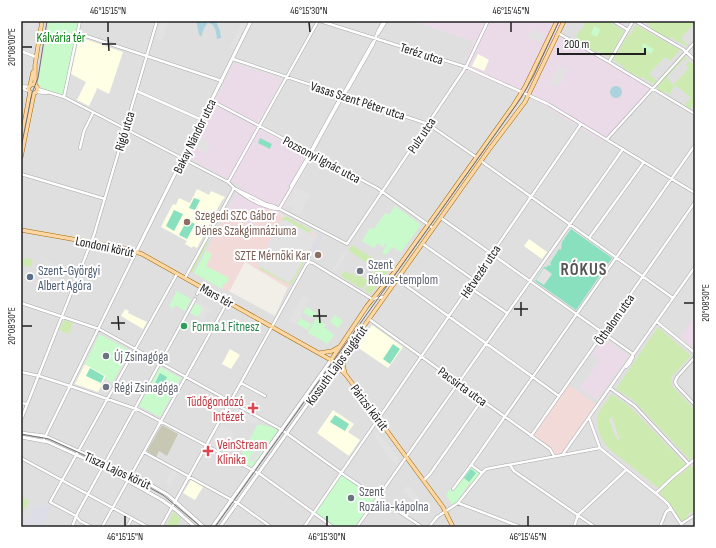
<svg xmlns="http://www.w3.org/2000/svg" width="716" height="548" font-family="'Sofia Sans Condensed',sans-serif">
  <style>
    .residential { fill: #e0dfdf; fill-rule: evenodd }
    .commercial { fill: #f2dad9 }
    .industrial { fill: #ebdbe8 }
    .education { fill: #ffffe5 }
    .construction { fill: #c7c7b4 }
    .grass { fill: #cdebb0 }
    .park { fill: #c8facc }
    .pitch { fill: #88e0be }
    .parking { fill: #e2e2e2 }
    .plaza { fill: #dddde8 }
    .water { fill: #aad3df }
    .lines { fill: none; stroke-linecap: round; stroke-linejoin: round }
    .minor-casing { stroke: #a9a9a9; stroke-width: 3.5 }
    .tertiary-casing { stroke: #a9a9a9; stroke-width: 4 }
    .primary-casing { stroke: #a06b00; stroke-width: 4.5 }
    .minor { stroke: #fff; stroke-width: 2.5 }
    .tertiary { stroke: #fff; stroke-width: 3 }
    .primary { stroke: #fcd6a4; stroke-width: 3.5 }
    .tram { stroke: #707070; stroke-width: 1 }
    .ticks { fill: none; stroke: #222; stroke-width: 1.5 }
    .education-dot { fill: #8d6e63; stroke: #fff; stroke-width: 1.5 }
    .worship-dot { fill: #6b7280; stroke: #fff; stroke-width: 1.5 }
    .service-dot { fill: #5c6f8a; stroke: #fff; stroke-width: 1.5 }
    .leisure-dot { fill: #2e9e5b; stroke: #fff; stroke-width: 1.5 }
    .health-dot { fill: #e0444e; stroke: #fff; stroke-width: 1.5 }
    .labels { text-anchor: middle; stroke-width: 4; stroke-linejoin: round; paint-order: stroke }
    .park-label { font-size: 13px; fill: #0c8416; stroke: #fff }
    .street-label { font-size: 13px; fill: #222; stroke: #fff }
    .education-label { font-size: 13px; fill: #785e54; stroke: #fff; text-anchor: start }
    .worship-label { font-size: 13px; fill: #5b616d; stroke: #fff; text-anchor: start }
    .service-label { font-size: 13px; fill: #4e5e75; stroke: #fff; text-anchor: start }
    .leisure-label { font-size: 13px; fill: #27864d; stroke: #fff; text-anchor: start }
    .health-label { font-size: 13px; fill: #be3a42; stroke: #fff; text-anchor: end }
    .district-label { font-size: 17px; font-weight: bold; letter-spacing: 1px; fill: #555; stroke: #fff }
    .neatline { fill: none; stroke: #222; stroke-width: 1.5 }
    .ticks-label { font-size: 10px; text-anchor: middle; fill: #222 }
  </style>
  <rect width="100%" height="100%" fill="#f2efe9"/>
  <path class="residential" d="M21,21H413L474,41L463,69L559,37L566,21H695V527H21ZM234,63L283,79L256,127L312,157L280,214L317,235L289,285L275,316L195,273L241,186Z"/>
  <path class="commercial" d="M270,209L317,235L288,288L245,262L229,292L195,273L227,212L252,226L260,211Z
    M568,384L598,406L563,454L554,456L550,449L531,436Z"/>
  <path class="industrial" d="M413,21H566L560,34L653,88L603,142L529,96L462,69L473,41Z
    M234,63L283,79L256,127L312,157L280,214L270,209L260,211L252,226L227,212L241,186L187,157Z
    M695,315V341L692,347L685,341L680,337Z
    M604,338L629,356L597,400L580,388L600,360L592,354Z"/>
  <path class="education" d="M79,37L123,52L109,94L95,87L97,89L89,106L77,100L86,82L71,74Z
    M478,54L489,60L484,71L472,66Z
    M197,189L209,195L211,191L225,197L221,202L197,248L193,246L192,248L185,244L187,241L161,227L173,204L176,205L179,198L190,203Z
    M529,239L547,252L542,259L524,246Z
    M125,309L129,311L128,313L147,322L143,329L121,316Z
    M372,325L403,347L388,368L357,347Z
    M230,349L240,355L231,369L222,364Z
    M85,364L106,376L98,392L75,384Z
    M333,410L354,424L348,432L360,440L349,456L317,433Z
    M191,480L203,487L195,500L183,493Z"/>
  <path class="construction" d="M162,425L178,434L167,456L159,451L156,457L147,451Z"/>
  <path class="grass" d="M586,21H608L624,31L610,57H608L598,51L597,53L577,41L576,37L580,30H582Z
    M643,21H695V23L681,38L689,46L688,47L670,37L669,39L649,28L650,25Z
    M636,25L678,49L679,51L670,61L665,57L649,74L657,81L654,84L642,77L640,78L623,68V66L613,60L628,35H630Z
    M684,56L687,59L686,61L684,59L667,77L669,81L675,86L670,92L671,93L670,95L664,91L663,93L658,90L657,86Z
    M689,61L695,66V109L691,107L690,109L686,106V103L691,98L674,84L689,68L686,65Z
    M285,216L311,230L308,238L286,220L285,222L282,220Z
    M206,243H208L192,273L191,270L205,244Z
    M352,245L390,269L380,282L372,276L374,273L372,268L368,264L348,250Z
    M23,258L33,260L31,267L22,265Z
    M303,260L304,262L291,285L260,269L261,267L289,283L291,280H292Z
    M344,271L350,274L355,273L354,276L356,277L359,275L368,281L363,288H360L341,276Z
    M372,282L377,286L371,294L364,290Z
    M64,320L73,323L69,334L59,330Z
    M658,327L691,356L671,377L672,386L695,410V457L691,461L633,400L616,389Z
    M612,394L629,406L686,465L658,488L608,448C602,440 594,425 598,415C600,408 608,400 612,394Z
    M689,466L695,467V511L687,515L689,518L683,521H681L670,504L661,495L660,490L677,476H678L685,471V470Z
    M22,497L29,501L24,511L21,510Z
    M174,512L181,519L177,527H165Z"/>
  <path class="park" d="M49,21H80L65,92L62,95L43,90L38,83Z
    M594,26L599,28L600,30L597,37L591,34Z
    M643,43L654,49L651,54L644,50L642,46Z
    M395,206L421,225L401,252L392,247L386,255L382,253L387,244L386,243L383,247L378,243L374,248L362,241L370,228L374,229L385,213L389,215Z
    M206,251L212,254L206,266L229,278L226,284H223L222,289L194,273Z
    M177,291L191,299L185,311L175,305L173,309L169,306Z
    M196,302L197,304L203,307L198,317L190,313Z
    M306,307L317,313L314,318L303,313Z
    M335,315L343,321L338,328L330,322Z
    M300,318L311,324L308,330L297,324Z
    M316,318L326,325L324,327L334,335L328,344L308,333Z
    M99,335H101L129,350L130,352L112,383L106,379V376L85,364Z
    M160,367L181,378L160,417L139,406Z
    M258,424C264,426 275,426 278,432L253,468L239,459Z
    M472,467L478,471L479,474L471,484L470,483L463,492L465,493L464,494L462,493L460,499L453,506L446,495L451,488L454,490L470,468Z
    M341,473L378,497L357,527H333L314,513Z"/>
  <path class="pitch" d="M260,138L272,144L270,149L258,143Z
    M194,198L200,200L195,210L189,208Z
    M174,210L183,214L174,231L166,226Z
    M187,220L195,224L187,239L179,235Z
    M571,229L612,258L576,310L535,281L544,267H547L548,265L550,266L551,264L550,263L559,249L561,250L562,242Z
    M393,344L400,349L390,364L383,359Z
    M90,368L104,376L101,383L86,376Z
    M160,373L167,377L161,389L154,385Z
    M335,415L349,424L345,431L330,422Z
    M471,469L476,473L469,482L464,478Z"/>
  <path class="parking" d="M27,21H37L36,31L25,28Z
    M161,21H168L162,41L156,39Z
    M241,21L247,22L234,49L229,47L237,34Z
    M533,29L544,35L541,43L529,38L528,36Z
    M558,66L567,70L559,87L550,83Z
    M514,100H515L478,152L477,151Z
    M199,137L210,144L206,153L194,146Z
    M470,162H471L431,217L430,216Z
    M296,188L311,194L299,216L292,212L294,208L287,205Z
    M282,220L285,221L286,220L316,237L292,280H291L289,283L257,265Z
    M346,249L349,251L335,272L332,270Z
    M44,260L69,269L66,275L60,273L57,283L40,278Z
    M544,268L552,274L544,285L536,280Z
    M303,296L309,299L296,324L289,320Z
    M198,302L212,310L211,312L208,311L203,320L198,317L203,308L196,304Z
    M235,407L259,420L257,423L254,424L232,413Z
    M612,417L618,435L620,437L618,440L616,438L618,435L615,436L609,419Z
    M221,425L235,432L224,452L218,449L213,444L212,441Z
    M377,431L400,460L396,465L373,435Z
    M260,440L267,444L254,462L249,460Z
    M173,469L178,472L170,486L165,483Z
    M408,485L419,498L415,503L403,491Z"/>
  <path class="plaza" d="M320,234L323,235V237L318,244L320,245L317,250L315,249L311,258L308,255L313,248L311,247L314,242L316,243Z
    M36,504L43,508L45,504L52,507L41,527H24L25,525L21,523V516L28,520Z"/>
  <path class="water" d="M196,21H209L204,28L201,37L199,34Z
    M210,21H216L220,31L221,38L217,39C216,33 216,25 209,23Z
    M610 92a6 6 0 1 1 12 0a6 6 0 1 1-12 0Z"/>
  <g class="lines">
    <defs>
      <path id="minor" d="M320,21L466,67L548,104L695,193
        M613,21L628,30
        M635,21L683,49L695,60
        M77,33L222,81
        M558,33L609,62L695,114
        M378,34L386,21
        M21,51L36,57
        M233,59L428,124L476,157
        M609,62L633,21
        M21,86L29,87
        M21,88L29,91
        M38,89L64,97L228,182C240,195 259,206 277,209
        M137,91L202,120
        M345,91L373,42
        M36,92L47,93
        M64,97L80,21
        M212,101L377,188L433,228
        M607,139L695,42
        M80,148L84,131L93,113
        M313,150L341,99
        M481,161L673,298
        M21,174L105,199
        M228,182L318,21
        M291,186L308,157L310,155
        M234,188L266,204L274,206L347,244L466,67L488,21
        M279,209L309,158L313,147L339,100L348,89L373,45L378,31L384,21
        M441,218L633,354
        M589,238L644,162
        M423,244L474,280
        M185,278L234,188
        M397,279L559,396
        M469,287L507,313
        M197,294L201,287
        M21,303L99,329L282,430L347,477L422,527
        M369,319L550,449L554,456
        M657,322L695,353
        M695,357L677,377L675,382L677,386L695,405
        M626,367L630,363L633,357
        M21,372L39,376L73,387L139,410L260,474L333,527
        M241,383L265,396
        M610,388L635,406L689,464
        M21,403L27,404
        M589,418L600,448L664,500L668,504L683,527
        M21,420L94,235L157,21
        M531,436L695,202
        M43,441L136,252
        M144,452L239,504L271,527
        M563,454L695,267
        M21,458L148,527
        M471,465L695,145
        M510,465L514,471L595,527
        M482,473L486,469L600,448
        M424,480L430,474L482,400
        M656,493L673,477L695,459
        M458,503L521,527
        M681,524L695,515
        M72,527L77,514L195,299
        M92,527L80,521L76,516L50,502L177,274
        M102,527L228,301
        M127,527L132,518
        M161,527L306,265L309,262L313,263L372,299L384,297
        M304,527L581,124
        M357,527L623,149
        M429,527L437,517L458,503L482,473L471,465L453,489
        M574,527L578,515L626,470
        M660,527L666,512L671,508"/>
      <path id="tertiary" d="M136,252L251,21
        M21,433L45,436L105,463L125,474L137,477L168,495L204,527
        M21,437L48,442L103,467L162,500L176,510L195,527
        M212,527L331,360
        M220,527L336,364"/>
      <path id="primary" d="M28.5 89a4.5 4.5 0 1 1 9 0a4.5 4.5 0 1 1-9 0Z
        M35,85V65L42,21
        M30,86L33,72
        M21,141L30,92
        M21,157L34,93
        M21,230L123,248L142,254L331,360L346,375L443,507L453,527
        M320,353L332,351L339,347
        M344,355L343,365L345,374
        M331,360L367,306L396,270L513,106L525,87L557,21
        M336,364L369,319L488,151L525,102L564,21"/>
    </defs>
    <use href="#minor" class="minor-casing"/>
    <use href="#tertiary" class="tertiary-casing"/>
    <use href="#primary" class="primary-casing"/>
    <use href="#minor" class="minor"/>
    <use href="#tertiary" class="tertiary"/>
    <use href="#primary" class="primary"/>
    <path class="tram" d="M21,148L32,93L38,78L47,21
      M21,434L49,439L104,464L139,482L163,495L201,527
      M215,527L521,98L534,75L559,21"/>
  </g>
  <path class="ticks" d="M108,22V32M309,22L310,32M511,22V32M108,37L109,51M102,44H116M22,47H32M521,302V316M684,303H694M319,309L320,323M514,309H528M118,316L119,330M313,316H327M111,323H125M22,326H32M125,516V526M327,516V526M528,516V526"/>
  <g class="education-dot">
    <circle cx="187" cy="222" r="4"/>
    <circle cx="318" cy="255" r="4"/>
  </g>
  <g class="worship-dot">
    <circle cx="360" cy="271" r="4"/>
    <circle cx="106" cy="356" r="4"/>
    <circle cx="106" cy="387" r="4"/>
    <circle cx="351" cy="498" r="4"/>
  </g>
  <circle class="service-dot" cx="30" cy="277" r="4"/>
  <circle class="leisure-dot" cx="184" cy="326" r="4"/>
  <g class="health-dot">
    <path d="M251 402h4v4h4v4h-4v4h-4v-4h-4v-4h4z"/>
    <path d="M206 445h4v4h4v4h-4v4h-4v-4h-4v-4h4z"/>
  </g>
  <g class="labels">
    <g class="park-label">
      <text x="61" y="42">Kálvária tér</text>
    </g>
    <g class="street-label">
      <text transform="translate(422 53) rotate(18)" y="5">Teréz utca</text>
      <text transform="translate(358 100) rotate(18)" y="5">Vasas Szent Péter utca</text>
      <text transform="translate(124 131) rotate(-73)" y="5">Rigó utca</text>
      <text transform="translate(421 135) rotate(-56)" y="5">Pulz utca</text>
      <text transform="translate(194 136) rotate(-64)" y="5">Bakay Nándor utca</text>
      <text transform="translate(322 159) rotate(28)" y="5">Pozsonyi Ignác utca</text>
      <text transform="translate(105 246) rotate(12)" y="5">Londoni körút</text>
      <text transform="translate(480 271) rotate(-56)" y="5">Hétvezér utca</text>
      <text transform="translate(217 295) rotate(29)" y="5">Mars tér</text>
      <text transform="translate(614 319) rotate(-55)" y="5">Öthalom utca</text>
      <text transform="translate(336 365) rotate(-54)" y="5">Kossuth Lajos sugárút</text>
      <text transform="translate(463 386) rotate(36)" y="5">Pacsirta utca</text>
      <text transform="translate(370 407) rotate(53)" y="5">Párizsi körút</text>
      <text transform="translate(118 470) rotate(25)" y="5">Tisza Lajos körút</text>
    </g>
    <g class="education-label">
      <text x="195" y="220">Szegedi SZC Gábor<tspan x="195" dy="15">Dénes Szakgimnáziuma</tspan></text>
      <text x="310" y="260" text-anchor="end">SZTE Mérnöki Kar</text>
    </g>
    <g class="worship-label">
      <text x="368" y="269">Szent<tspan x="368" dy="15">Rókus-templom</tspan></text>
      <text x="114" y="361">Új Zsinagóga</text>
      <text x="114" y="392">Régi Zsinagóga</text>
      <text x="359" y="496">Szent<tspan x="359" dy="15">Rozália-kápolna</tspan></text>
    </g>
    <g class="service-label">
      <text x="38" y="275">Szent-Györgyi<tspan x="38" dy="15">Albert Agóra</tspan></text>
    </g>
    <g class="leisure-label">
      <text x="192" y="331">Forma 1 Fitnesz</text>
    </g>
    <g class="health-label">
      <text x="244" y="406">Tüdőgondozó<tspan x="244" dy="15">Intézet</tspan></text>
      <text x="217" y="449" text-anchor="start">VeinStream<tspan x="217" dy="15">Klinika</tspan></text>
    </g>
    <g class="district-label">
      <text x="584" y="275">RÓKUS</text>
    </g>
  </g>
  <rect width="716" height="548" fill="none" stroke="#ffffff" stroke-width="44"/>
  <path d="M558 48v6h87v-6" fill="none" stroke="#222222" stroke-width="2"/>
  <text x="564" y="48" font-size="12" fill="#222222" stroke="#ffffff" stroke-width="3" paint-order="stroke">200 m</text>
  <rect x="22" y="22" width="672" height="504" class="neatline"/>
  <g class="ticks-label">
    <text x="108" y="14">46°15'15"N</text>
    <text x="309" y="14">46°15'30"N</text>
    <text x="511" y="14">46°15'45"N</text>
    <text transform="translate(11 47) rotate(-90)" y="4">20°08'00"E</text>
    <text transform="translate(705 303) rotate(-90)" y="4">20°08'30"E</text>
    <text transform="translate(11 326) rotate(-90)" y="4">20°08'30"E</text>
    <text x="125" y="540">46°15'15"N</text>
    <text x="327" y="540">46°15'30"N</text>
    <text x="528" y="540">46°15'45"N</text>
  </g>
</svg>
